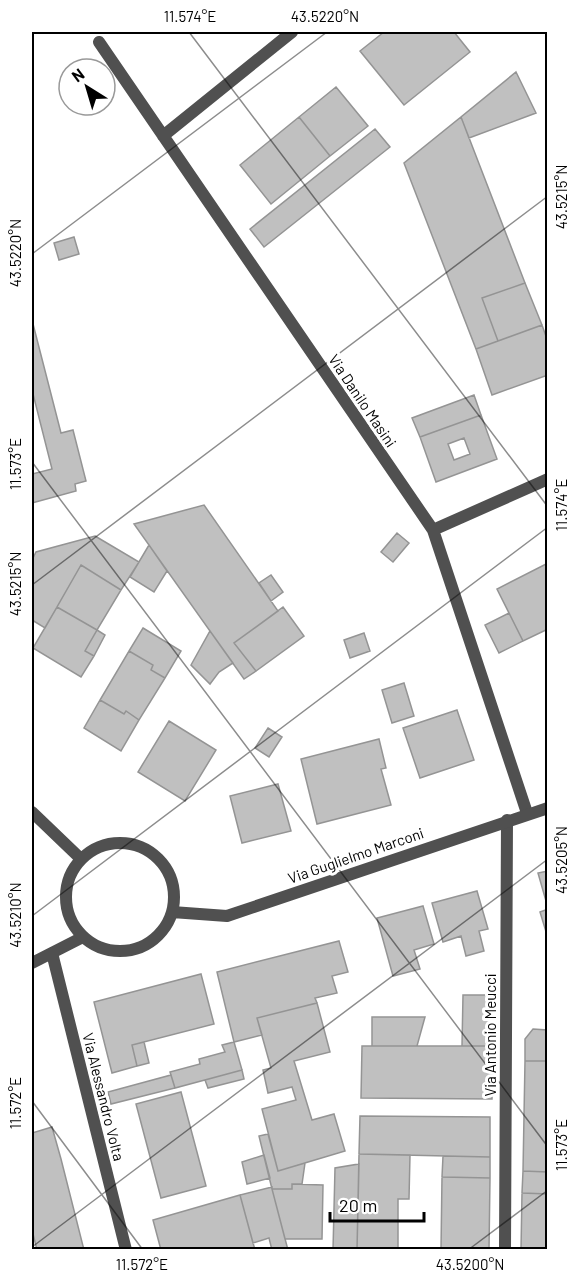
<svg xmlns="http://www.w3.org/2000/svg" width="579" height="1281" font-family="Barlow,sans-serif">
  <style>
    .building { fill: #c0c0c0; stroke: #949494; stroke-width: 1.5; fill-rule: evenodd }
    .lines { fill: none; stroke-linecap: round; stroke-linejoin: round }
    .minor { stroke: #505050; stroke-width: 12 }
    .tertiary { stroke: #505050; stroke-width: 12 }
    .ticks { fill: none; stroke: #000; stroke-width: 1.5; stroke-opacity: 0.45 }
    .labels { text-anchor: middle; stroke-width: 6; stroke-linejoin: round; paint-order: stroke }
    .street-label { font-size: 15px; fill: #000; stroke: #fff }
    .neatline { fill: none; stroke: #000; stroke-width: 2 }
    .ticks-label { font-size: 15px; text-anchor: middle; fill: #000 }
  </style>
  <rect width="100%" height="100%" fill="#fff"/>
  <path class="building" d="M384,32H454L470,52L404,105L360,51Z
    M516,72L536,113L469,138L461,117Z
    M336,87L368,126L330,156L299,117Z
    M299,117L330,156L271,204L240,165Z
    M461,117L525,283L482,298L498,341L476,349L404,163Z
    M375,129L390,147L264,247L250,229Z
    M74,237L79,254L59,260L54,243Z
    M525,283L542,325L498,341L482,298Z
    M32,320L61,433L73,430L86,481L75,484L76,491L32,503V474L52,469L32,390Z
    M542,325L548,342V375L492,395L476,349Z
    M474,395L481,415L420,437L412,418Z
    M481,415L497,459L436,482L420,437ZM464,438L470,454L454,460L448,444Z
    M204,505L278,611L234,643L256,671L244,679L134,524Z
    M397,533L409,543L393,562L381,552Z
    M95,536L139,562L121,590L81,565L45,628L32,620V560L36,552Z
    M149,545L167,571L154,592L130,577Z
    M548,563V629L523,641L497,589Z
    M81,565L121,590L97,630L57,607Z
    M271,575L283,592L271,601L259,583Z
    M57,607L97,630L85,651L94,656L81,677L33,648Z
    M283,607L304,636L256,671L234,643Z
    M509,613L523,641L499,653L485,625Z
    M143,628L181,651L165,678L151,670L153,665L129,651Z
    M97,630L105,635L94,656L85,651Z
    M210,631L233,663L219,672L210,684L191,665Z
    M364,633L370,651L350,658L344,640Z
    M129,651L153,665L151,670L165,678L139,720L126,711L124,714L100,700Z
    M404,683L414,716L392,723L382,690Z
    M100,700L124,714L126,711L139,720L121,751L84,728Z
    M457,710L474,760L420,778L403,728Z
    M169,721L216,750L185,801L138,772Z
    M268,728L282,737L269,757L255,748Z
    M379,739L386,768L381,769L391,805L317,824L301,759Z
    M278,784L291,831L242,843L230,796Z
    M548,871V908L538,873Z
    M477,891L488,929L479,931L484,951L466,956L461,936L443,942L432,903Z
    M423,906L434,944L414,950L420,969L393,976L377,918Z
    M548,909V935H547L540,912Z
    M339,941L348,972L332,976L337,993L315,998L317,1003L257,1018L262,1035L234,1042L217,972Z
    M201,974L214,1024L132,1045L137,1066L112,1073L94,1002Z
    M463,995H493V1046H462Z
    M317,1003L330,1052L294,1061L312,1120L334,1114L345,1151L278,1171L262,1109L296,1100L292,1087L268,1093L263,1070L271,1068L257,1018Z
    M372,1017H425L417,1046H372Z
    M533,1029L547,1030L546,1061H525V1039Z
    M144,1042L149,1063L137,1066L132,1045Z
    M234,1042L242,1070L175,1088L170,1072L200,1064L199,1059L225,1052L222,1045Z
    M362,1046H493L492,1099L361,1098Z
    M525,1061H548V1172L523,1171Z
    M242,1070L244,1079L208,1088L205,1080Z
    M171,1075L175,1088L111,1104L108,1092Z
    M181,1092L206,1186L161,1198L136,1104Z
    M360,1116L490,1117V1157L359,1154Z
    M52,1127L61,1159L84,1250H37L32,1230V1133Z
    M268,1134L278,1171L305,1163L302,1184H292V1189H272L259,1136Z
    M359,1154L410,1155L409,1199H398V1250H357Z
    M264,1155L270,1178L247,1184L242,1162Z
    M443,1156L490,1157V1178L442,1177Z
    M359,1164L357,1250H333L335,1168Z
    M523,1171L548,1172V1194L522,1193Z
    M442,1177L490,1178L489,1250H441Z
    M292,1184L323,1185L322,1239H285L272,1189H292Z
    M272,1187V1189L288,1250H272L269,1238L253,1243L240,1195Z
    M522,1193L548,1194V1250H521Z
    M240,1195L255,1250H161L153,1220Z"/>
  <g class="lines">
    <path class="minor" d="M99,42L433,530L527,813
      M163,136L292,32
      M433,530L548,479
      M52,953L126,1250
      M32,963L83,937
      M505,1250L507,820"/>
    <path class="tertiary" d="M32,812L81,859
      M66 897a54 54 0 1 1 108 0a54 54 0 1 1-108 0Z
      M172,912L227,916L548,808"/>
  </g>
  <path class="ticks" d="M189,32L548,507M32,254L327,32M32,462L548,1147M32,585L548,196M32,916L548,527M32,1101L143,1250M32,1247L548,859M468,1250L548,1190"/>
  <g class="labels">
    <g class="street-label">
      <text transform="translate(362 401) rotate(56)" y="5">Via Danilo Masini</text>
      <text transform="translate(356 856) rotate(-19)" y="5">Via Guglielmo Marconi</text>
      <text transform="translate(491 1035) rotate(-90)" y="5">Via Antonio Meucci</text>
      <text transform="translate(103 1097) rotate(76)" y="5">Via Alessandro Volta</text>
    </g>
  </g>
  <rect width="579" height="1281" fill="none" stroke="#ffffff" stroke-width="66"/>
  <g transform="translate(87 87) rotate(323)"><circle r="28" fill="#ffffff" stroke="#999999" stroke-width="1.5"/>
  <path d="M0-4.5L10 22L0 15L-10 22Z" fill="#000000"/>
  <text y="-9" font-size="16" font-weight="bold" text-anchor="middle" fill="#000000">N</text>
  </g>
  <path d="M330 1212v9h94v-9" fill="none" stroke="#000000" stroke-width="3"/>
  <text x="339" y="1212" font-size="18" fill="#000000" stroke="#ffffff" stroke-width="4.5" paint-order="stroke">20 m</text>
  <rect x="33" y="33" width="513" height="1215" class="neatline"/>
  <g class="ticks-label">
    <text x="190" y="22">11.574°E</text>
    <text x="325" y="22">43.5220°N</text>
    <text transform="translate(562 197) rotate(-90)" y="5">43.5215°N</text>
    <text transform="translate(16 253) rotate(-90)" y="5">43.5220°N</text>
    <text transform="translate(16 464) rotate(-90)" y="5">11.573°E</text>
    <text transform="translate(562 505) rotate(-90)" y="5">11.574°E</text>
    <text transform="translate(16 584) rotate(-90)" y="5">43.5215°N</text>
    <text transform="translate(562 860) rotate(-90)" y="5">43.5205°N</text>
    <text transform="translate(16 915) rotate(-90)" y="5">43.5210°N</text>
    <text transform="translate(16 1103) rotate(-90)" y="5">11.572°E</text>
    <text transform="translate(562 1145) rotate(-90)" y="5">11.573°E</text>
    <text x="142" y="1270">11.572°E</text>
    <text x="470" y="1270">43.5200°N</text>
  </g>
</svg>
